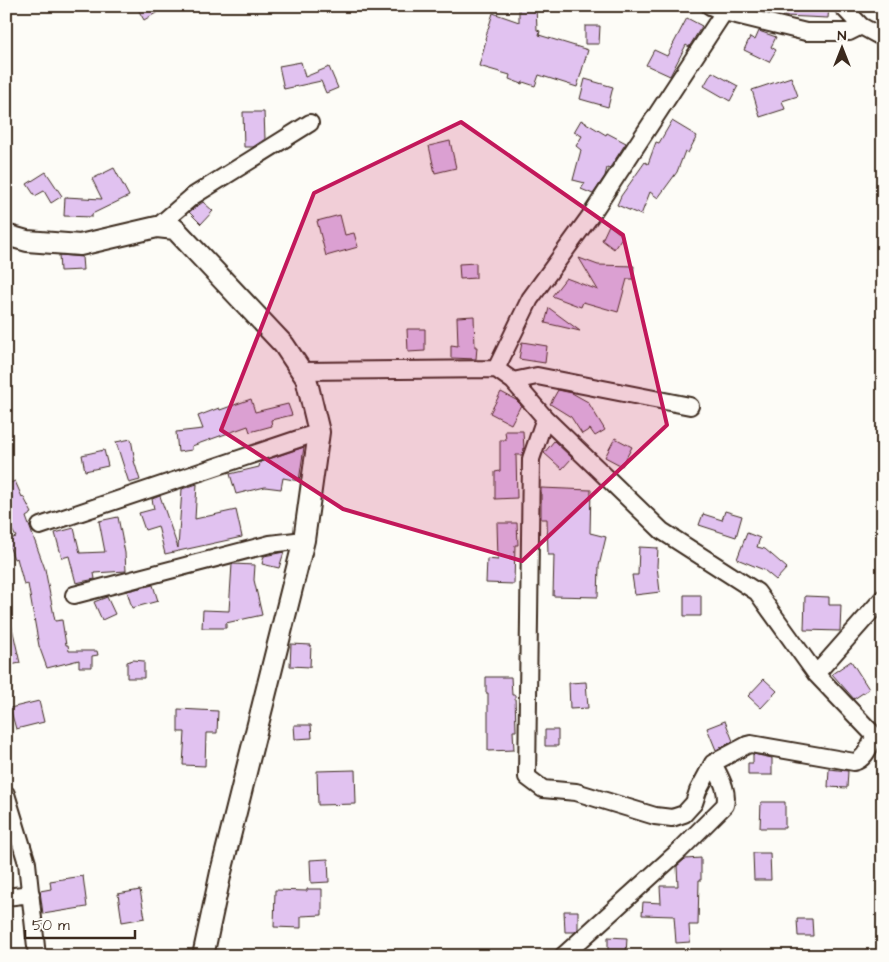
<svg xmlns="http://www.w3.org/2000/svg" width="889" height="962" font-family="'Architects Daughter',sans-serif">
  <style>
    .building { fill: #e1c2f0; stroke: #3b2a1e }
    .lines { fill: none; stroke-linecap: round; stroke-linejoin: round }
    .minor-casing { stroke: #3b2a1e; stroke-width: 20 }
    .tertiary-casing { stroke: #3b2a1e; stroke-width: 24 }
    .minor { stroke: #fdfcf7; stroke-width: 16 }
    .tertiary { stroke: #fdfcf7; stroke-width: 20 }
    .marked { fill: #c2185b; fill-opacity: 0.2; stroke: #c2185b; stroke-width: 4; stroke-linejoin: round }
  </style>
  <rect width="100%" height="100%" fill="#fdfcf7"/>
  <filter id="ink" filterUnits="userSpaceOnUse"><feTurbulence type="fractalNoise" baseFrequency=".02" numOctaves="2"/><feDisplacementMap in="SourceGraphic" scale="10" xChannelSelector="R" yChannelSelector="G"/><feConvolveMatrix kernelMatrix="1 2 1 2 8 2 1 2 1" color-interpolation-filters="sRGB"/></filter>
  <g filter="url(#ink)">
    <path class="building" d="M136,6H168L144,20Z
      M519,6H536L537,30L540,31L539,35L588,50L577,87L539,75L535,86L523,82L522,84L509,79L510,75L479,66L486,40L485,39L493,13L519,22Z
      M784,6H829L828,18L784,16Z
      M687,18L702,26L689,47L686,45L670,76L646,65L654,50L667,56Z
      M585,26H600L599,44H585Z
      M759,31L776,37L771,47L776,50L769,62L744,50L750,37L755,40Z
      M301,62L305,77L329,67L338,88L326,93L321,81L284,89L279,66Z
      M712,72L738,86L730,101L704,86Z
      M791,77L798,96L782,101L785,109L760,117L752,90Z
      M585,79L613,87L608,107L580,99Z
      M243,112H264L265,139L253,147H244Z
      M581,120L606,135L607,133L626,143L609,169L607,168L605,176L593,194L581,189L585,183L573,180L581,150L576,146L582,136L574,132Z
      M672,121L697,136L688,153L685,151L677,172L658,198L650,192L641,215L617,205L621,196L645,162L648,164L656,142L659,143Z
      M450,141L456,168L435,173L429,146Z
      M114,168L129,196L92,214V217L64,216L65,197L102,199L92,179Z
      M46,172L62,196L51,203L44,191L35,196L27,184Z
      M203,202L213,211L201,224L189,212Z
      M340,215L345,235L354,233L358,247L326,256L317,221Z
      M609,225L623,236L614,249L602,240Z
      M59,255L82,257L83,270L60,271Z
      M579,258L598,265L634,266L633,279H627L618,312L583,302L581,307L552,296L566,278L598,290Z
      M476,263V278L460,279L459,264Z
      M549,308L580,331L545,323Z
      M474,316L475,347H477L476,359L451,358V345L458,346L457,317Z
      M407,329H425V351L408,352Z
      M522,342L547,346L545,363L519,359Z
      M558,390L572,393L588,402L605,430L595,436L590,429L582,434L571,417L550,404Z
      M501,392L516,400L521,405L511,424L490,413Z
      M251,399L255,412L288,404L292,415L271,420L272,426L250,432L248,426L192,446V450L178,452L176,432L203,429L198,416L219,408L220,410Z
      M505,431H523L524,450L522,455H516L517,498L495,499V472L500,471V440H506Z
      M615,438L632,447L622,466L605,457Z
      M131,439L135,461H134L140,480L129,483L116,442Z
      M554,441L572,458L562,469L544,453Z
      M304,447L299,481L283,478L281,489L265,487L236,494L230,474L259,467L260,462Z
      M104,450L108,466L85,471L82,455Z
      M15,481L22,497L23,496L32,513L26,517L45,569L55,621L62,620L66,645H68L69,651H97L98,655L92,656V667H79V660L47,668L39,646L28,584L24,585L17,558L14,559L7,540L16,537L6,519V485Z
      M197,484L195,519L236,510L242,537L165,554L158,526L145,530L139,513L154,509L152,499L160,496L178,548L182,489Z
      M541,488L591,490L590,533L606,537L599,566L598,597L553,596L554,555H548L547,519H541Z
      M725,511L742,516L736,537L699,525L703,514L722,520Z
      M118,517L125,553L126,571L94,573L95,579L76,583L69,556L62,558L55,533L74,528L80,553L105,552L99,521Z
      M497,523H517L518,545H515L514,584L486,583L487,559L498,560Z
      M747,533L760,538L757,547L765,549L787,568L776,580L764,570L737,559Z
      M639,547L658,548L657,566L660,592L635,595L632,575H638Z
      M284,552L279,568L262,564L264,556Z
      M232,564L255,565L254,580L262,615L226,623V628H202L203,610L229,611Z
      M153,585L158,601L132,608L127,591Z
      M684,595H701V616H684Z
      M805,596L829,597V605H841L840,631L804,630Z
      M107,597L115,614L102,620L94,602Z
      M6,623H11L20,663L6,666Z
      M291,644L311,645L310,667L290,666Z
      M133,660L144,661V678H127V662Z
      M851,661L869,689L854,699L832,674Z
      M486,677H511L512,695H515L516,731H513L514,750L488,751V693H486Z
      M764,679L777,691L761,708L748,696Z
      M586,682L588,708L570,709L569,683Z
      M39,701L44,722L16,729L10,708Z
      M178,709L218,711L217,733H206L205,766L183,765L185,732H178Z
      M725,721L733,741L716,750L707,728Z
      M294,725H311L312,738L295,739Z
      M545,730H558V746H545Z
      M753,754L772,758V775H748V763H753Z
      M829,769L848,771L847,788L828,787Z
      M355,770L356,804L318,805L317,771Z
      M761,802H785V828H760Z
      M753,853H770L771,880H754Z
      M701,858V880H699L698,925H689L690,942L676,943L674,916L642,915L643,902L661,903L660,886H678L677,866L685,859Z
      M328,859L329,882L311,883L310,860Z
      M83,876L87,907L43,914L40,891L51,889L50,881Z
      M307,889H322V915L301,916V928L274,927L275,890L307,891Z
      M140,890L145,918L122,922L118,894Z
      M564,911H578V929L575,932H565Z
      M797,919H812L813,936H798Z
      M608,937L627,938L626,954L608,953Z"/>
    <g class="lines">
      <defs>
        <path id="minor" d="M710,6L724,12L806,32H849L861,26
          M842,6L861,26L883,38
          M724,12L591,215L530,299L496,369L513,381L545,418L662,531L757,592L816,674L875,736L883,737
          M157,227L193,196L310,123
          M302,371L496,369
          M513,381L537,376L690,406
          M545,418L531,459L527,777L543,789L576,792L655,816L672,818L684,814L694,803L698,791L713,763L747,745L751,744L854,762C865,760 870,745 875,736
          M40,526L319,432
          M74,595L270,544L304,540
          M816,674L883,598
          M6,794L27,863L37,956
          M6,897L31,894
          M563,956L680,850L725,805C729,790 719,776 713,763"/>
        <path id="tertiary" d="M6,235L27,241L80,245L157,227L175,229L284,345L306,378L319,432L304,540L221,872L203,956"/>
      </defs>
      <use href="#minor" class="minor-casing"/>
      <use href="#tertiary" class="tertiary-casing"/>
      <use href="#minor" class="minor"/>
      <use href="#tertiary" class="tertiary"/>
    </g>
  </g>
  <path class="marked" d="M461,122L623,235L667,425L522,561L343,509L221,430L314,193Z"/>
  <rect width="889" height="962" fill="none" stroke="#fdfcf7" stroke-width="25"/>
  <rect x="12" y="12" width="864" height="937" fill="none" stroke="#3b2a1e" stroke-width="2" filter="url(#ink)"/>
  <g transform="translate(842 48)" stroke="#fdfcf7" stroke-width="4" paint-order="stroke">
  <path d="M0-4L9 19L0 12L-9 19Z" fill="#3b2a1e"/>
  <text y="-8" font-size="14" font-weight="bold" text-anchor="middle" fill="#3b2a1e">N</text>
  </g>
  <path d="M25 930v8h110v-8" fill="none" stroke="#3b2a1e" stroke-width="2.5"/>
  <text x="32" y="930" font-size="15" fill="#3b2a1e" stroke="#fdfcf7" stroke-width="4" paint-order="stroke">50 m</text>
</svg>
